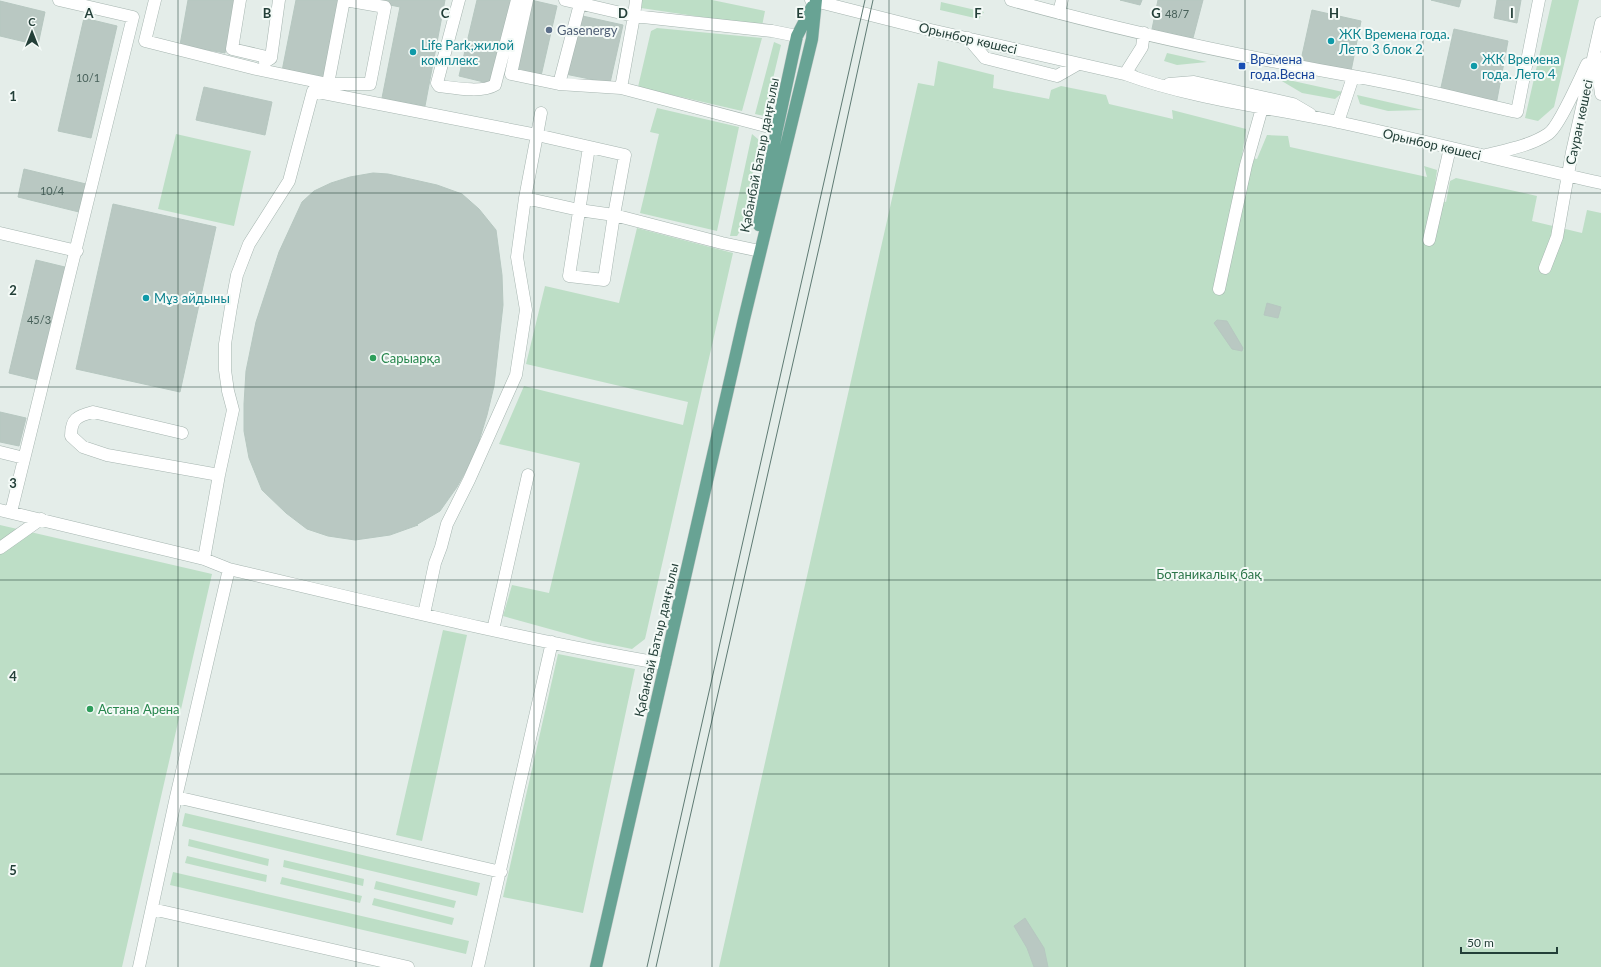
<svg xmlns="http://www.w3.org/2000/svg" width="1601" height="967" font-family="Lato,sans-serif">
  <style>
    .green { fill: #bddec6 }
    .building { fill: #b9c8c2; stroke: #b6c7c0 }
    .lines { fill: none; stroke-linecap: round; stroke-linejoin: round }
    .minor-casing { stroke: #a6b5b0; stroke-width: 13 }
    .major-casing { stroke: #c1c9c7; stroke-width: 13 }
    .minor { stroke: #fff; stroke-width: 12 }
    .major { stroke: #68a394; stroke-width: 12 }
    .tram { stroke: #5e7a73; stroke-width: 1 }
    .grid { fill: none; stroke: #233f38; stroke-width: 1; stroke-opacity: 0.55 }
    .service-dot { fill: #5c6f8a; stroke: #f4faf7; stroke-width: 1.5 }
    .culture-dot { fill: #0f9aa8; stroke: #f4faf7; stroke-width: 1.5 }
    .transit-dot { fill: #1a4fb4; stroke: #f4faf7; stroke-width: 1.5 }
    .leisure-dot { fill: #2e9e5b; stroke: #f4faf7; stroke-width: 1.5 }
    .labels { text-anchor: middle; stroke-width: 4; stroke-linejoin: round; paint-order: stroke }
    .number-label { font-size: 11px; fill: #48615a }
    .service-label { font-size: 13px; fill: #4e5e75; stroke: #f4faf7; text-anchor: start }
    .culture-label { font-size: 13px; fill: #0d838f; stroke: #f4faf7; text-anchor: start }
    .street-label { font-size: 13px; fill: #233f38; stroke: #f4faf7 }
    .transit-label { font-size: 13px; fill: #164399; stroke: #f4faf7; text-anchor: start }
    .leisure-label { font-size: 13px; fill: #27864d; stroke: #f4faf7; text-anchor: start }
    .park-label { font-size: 13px; fill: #2d764a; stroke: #f4faf7 }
    .grid-label { font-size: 13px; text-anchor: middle; font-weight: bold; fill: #233f38; stroke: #f4faf7; stroke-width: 4; stroke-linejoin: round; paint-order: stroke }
  </style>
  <rect width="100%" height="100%" fill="#e4ede9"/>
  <path class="green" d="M642,0H712L765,11L762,26L641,8Z
    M1552,0H1579L1554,107L1538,121L1525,118Z
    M941,2L984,12L979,19L940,10Z
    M657,28L762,38L742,111L638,87L651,31Z
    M774,42L781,45L764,116L755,114Z
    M1167,53L1207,62L1177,65L1164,61Z
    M938,61L994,75L993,88L1049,99L1051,90L1061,86L1106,95L1109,104L1173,119L1172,110L1246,129L1242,156L1257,159L1267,135L1288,136L1290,147L1427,177L1424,166L1437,170L1433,199L1446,202L1450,181L1456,178L1537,196L1532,221L1582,233L1587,210L1601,213V967H719L918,83L934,86Z
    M1275,77L1343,92L1335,99L1302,93Z
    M1357,95L1423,110L1388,111L1360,104Z
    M657,108L739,127L717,231L640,213L659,134L650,132Z
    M176,134L251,151L234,226L158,209Z
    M752,134L759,140L742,228L737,236H730Z
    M637,228L733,253L645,639L632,649L593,641L503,616L512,585L549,593L580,463L499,444L524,386L683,425L688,402L526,364L545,286L619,303Z
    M0,525L212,574L122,967H0Z
    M443,630L467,635L422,841L396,835Z
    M558,654L635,669L583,913L503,897Z
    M185,813L480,883L477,896L182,826Z
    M189,839L269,859L268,866L188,846Z
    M187,856L267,875L266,882L185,863Z
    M284,860L364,879L363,886L283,867Z
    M173,872L469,941L466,954L170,885Z
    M282,877L362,896L360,903L280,884Z
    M376,881L456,901L454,908L374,889Z
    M374,898L454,918L452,925L372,905Z"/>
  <path class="building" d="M188,0H235L225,53L180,45Z
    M296,0H339L324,79L282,71Z
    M365,0H445L425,106L382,98L400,7Z
    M477,0H511L492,84L459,76Z
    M531,0L557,6L541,76L515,69Z
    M1120,0H1142L1140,5Z
    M1158,0H1203L1193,38L1152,29Z
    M1431,0H1461L1459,7Z
    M1497,0H1521L1517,23L1494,18Z
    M0,1L45,12L38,45L0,36Z
    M1312,10L1361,21L1351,71L1301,60Z
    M578,15L623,25L610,83L565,74Z
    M84,18L117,26L91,138L58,131Z
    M1454,29L1508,41L1496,105L1440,92Z
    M204,87L272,102L265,135L196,120Z
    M24,169L86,184L79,212L18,197Z
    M373,173L388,174L437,185L462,194L479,209L496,230L502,275L503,305L494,386L487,415L475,454L457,487L440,511L416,525H418L390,535L355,540L328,536L307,529L286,513L262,490L249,458L244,431V404L246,371L256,322L279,252L302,202L314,191L331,183L350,177Z
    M113,204L216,227L180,392L76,369Z
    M36,260L69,268L42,381L9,373Z
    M1267,303L1281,307L1278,318L1264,315Z
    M1217,320L1227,321L1243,348L1242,351L1232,349L1214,323Z
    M0,412L26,418L19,446L0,442Z
    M1025,918L1044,948L1048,967H1034L1027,948L1014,926Z"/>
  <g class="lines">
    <defs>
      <path id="minor" d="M155,0L145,41L256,69L328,84H370L385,7L345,0
        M240,0L232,49L271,58
        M459,0L437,83L439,86C455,88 482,93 495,85L517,0
        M527,0L511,74L559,84L621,88
        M565,0L634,16L772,31L797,36
        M636,0L634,16L621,88L777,129
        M811,0L922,28L1133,76
        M1011,0C1129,33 1249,58 1369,79C1418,88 1468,101 1517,112L1539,0
        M1059,13L1062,0
        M968,38L985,58L1057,76L1078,64
        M1596,56L1601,94
        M265,62L271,58L279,0
        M1125,74C1193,99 1267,107 1338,122C1426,141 1513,163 1601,183
        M1125,74L1142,47L1144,33
        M328,84L344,0
        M559,84L581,0
        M1169,84L1194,82L1293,104L1310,114
        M541,113L537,135L625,155L614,215L604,280L569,276L589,147
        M1338,122L1353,77
        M1486,155C1506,150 1530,146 1548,134C1559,127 1580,78 1587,64
        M0,233L77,251
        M1429,240L1450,148
        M1545,268L1557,237L1572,152L1601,23
        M1219,289L1246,165L1262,108
        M182,433L93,412C77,416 71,419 71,436L83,447L107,455L219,475L204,559
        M0,452L24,458
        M219,475L233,410L228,391L225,370V344L231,307L237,275L249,244L289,181L313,91L537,135L525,198L579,210L614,215L722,243L755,250
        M0,510L204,559L229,569C374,603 518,639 665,664
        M11,512L133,17L59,0
        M0,548L41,519
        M424,614L435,563L441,547L447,524L469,480L516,375L526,310L517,257L525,198
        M493,630L528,475
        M176,797L501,872
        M152,909L408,967
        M139,967L176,797L229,569
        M478,967L552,642"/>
      <path id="major" d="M759,225L777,129L797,36L812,7
        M596,967L744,319L812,39L816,0"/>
    </defs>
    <use href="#minor" class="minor-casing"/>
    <use href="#major" class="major-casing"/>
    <use href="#minor" class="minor"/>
    <use href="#major" class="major"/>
    <path class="tram" d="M647,967L865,0
      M656,967L821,239L873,0"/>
  </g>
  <path class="grid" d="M178,0V967M356,0V967M534,0V967M712,0V967M889,0V967M1067,0V967M1245,0V967M1423,0V967M0,193H1601M0,387H1601M0,580H1601M0,774H1601"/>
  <circle class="service-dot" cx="549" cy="30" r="4"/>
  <g class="culture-dot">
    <circle cx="1331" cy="41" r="4"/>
    <circle cx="413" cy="52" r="4"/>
    <circle cx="1474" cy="66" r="4"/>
    <circle cx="146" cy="298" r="4"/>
  </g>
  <rect class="transit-dot" x="1238" y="62" width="8" height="8" rx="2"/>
  <g class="leisure-dot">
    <circle cx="373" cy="358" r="4"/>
    <circle cx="90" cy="709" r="4"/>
  </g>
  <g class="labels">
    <g class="number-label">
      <text x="1177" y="18">48/7</text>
      <text x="88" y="82">10/1</text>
      <text x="52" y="195">10/4</text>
      <text x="39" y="324">45/3</text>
    </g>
    <g class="service-label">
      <text x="557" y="35">Gasenergy</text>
    </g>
    <g class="culture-label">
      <text x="1339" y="39">ЖК Времена года.<tspan x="1339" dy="15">Лето 3 блок 2</tspan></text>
      <text x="421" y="50">Life Park,жилой<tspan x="421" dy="15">комплекс</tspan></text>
      <text x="1482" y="64">ЖК Времена<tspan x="1482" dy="15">года. Лето 4</tspan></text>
      <text x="154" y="303">Мұз айдыны</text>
    </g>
    <g class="street-label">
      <text transform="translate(968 38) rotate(13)" y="5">Орынбор көшесі</text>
      <text transform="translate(1579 122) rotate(-78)" y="5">Сауран көшесі</text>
      <text transform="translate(1432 144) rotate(13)" y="5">Орынбор көшесі</text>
      <text transform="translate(759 155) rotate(-79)" y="5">Қабанбай Батыр даңғылы</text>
      <text transform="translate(656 640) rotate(-77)" y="5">Қабанбай Батыр даңғылы</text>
    </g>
    <g class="transit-label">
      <text x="1250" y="64">Времена<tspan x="1250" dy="15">года.Весна</tspan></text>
    </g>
    <g class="leisure-label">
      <text x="381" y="363">Сарыарқа</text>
      <text x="98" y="714">Астана Арена</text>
    </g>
    <g class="park-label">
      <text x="1209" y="579">Ботаникалық бақ</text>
    </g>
  </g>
  <g class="grid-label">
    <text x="89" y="18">A</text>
    <text x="267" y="18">B</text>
    <text x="445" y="18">C</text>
    <text x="623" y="18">D</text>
    <text x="800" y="18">E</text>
    <text x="978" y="18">F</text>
    <text x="1156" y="18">G</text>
    <text x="1334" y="18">H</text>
    <text x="1512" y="18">I</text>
    <text x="13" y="101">1</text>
    <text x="13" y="295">2</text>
    <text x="13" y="488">3</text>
    <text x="13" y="681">4</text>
    <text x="13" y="875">5</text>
  </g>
  <g transform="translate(32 32)" stroke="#f4faf7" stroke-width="3" paint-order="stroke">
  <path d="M0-3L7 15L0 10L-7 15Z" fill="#233f38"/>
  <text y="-6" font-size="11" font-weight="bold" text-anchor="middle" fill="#233f38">С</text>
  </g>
  <path d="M1461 947v6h96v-6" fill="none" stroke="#233f38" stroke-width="2"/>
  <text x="1467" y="947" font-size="12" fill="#233f38" stroke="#f4faf7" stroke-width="3" paint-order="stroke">50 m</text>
</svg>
